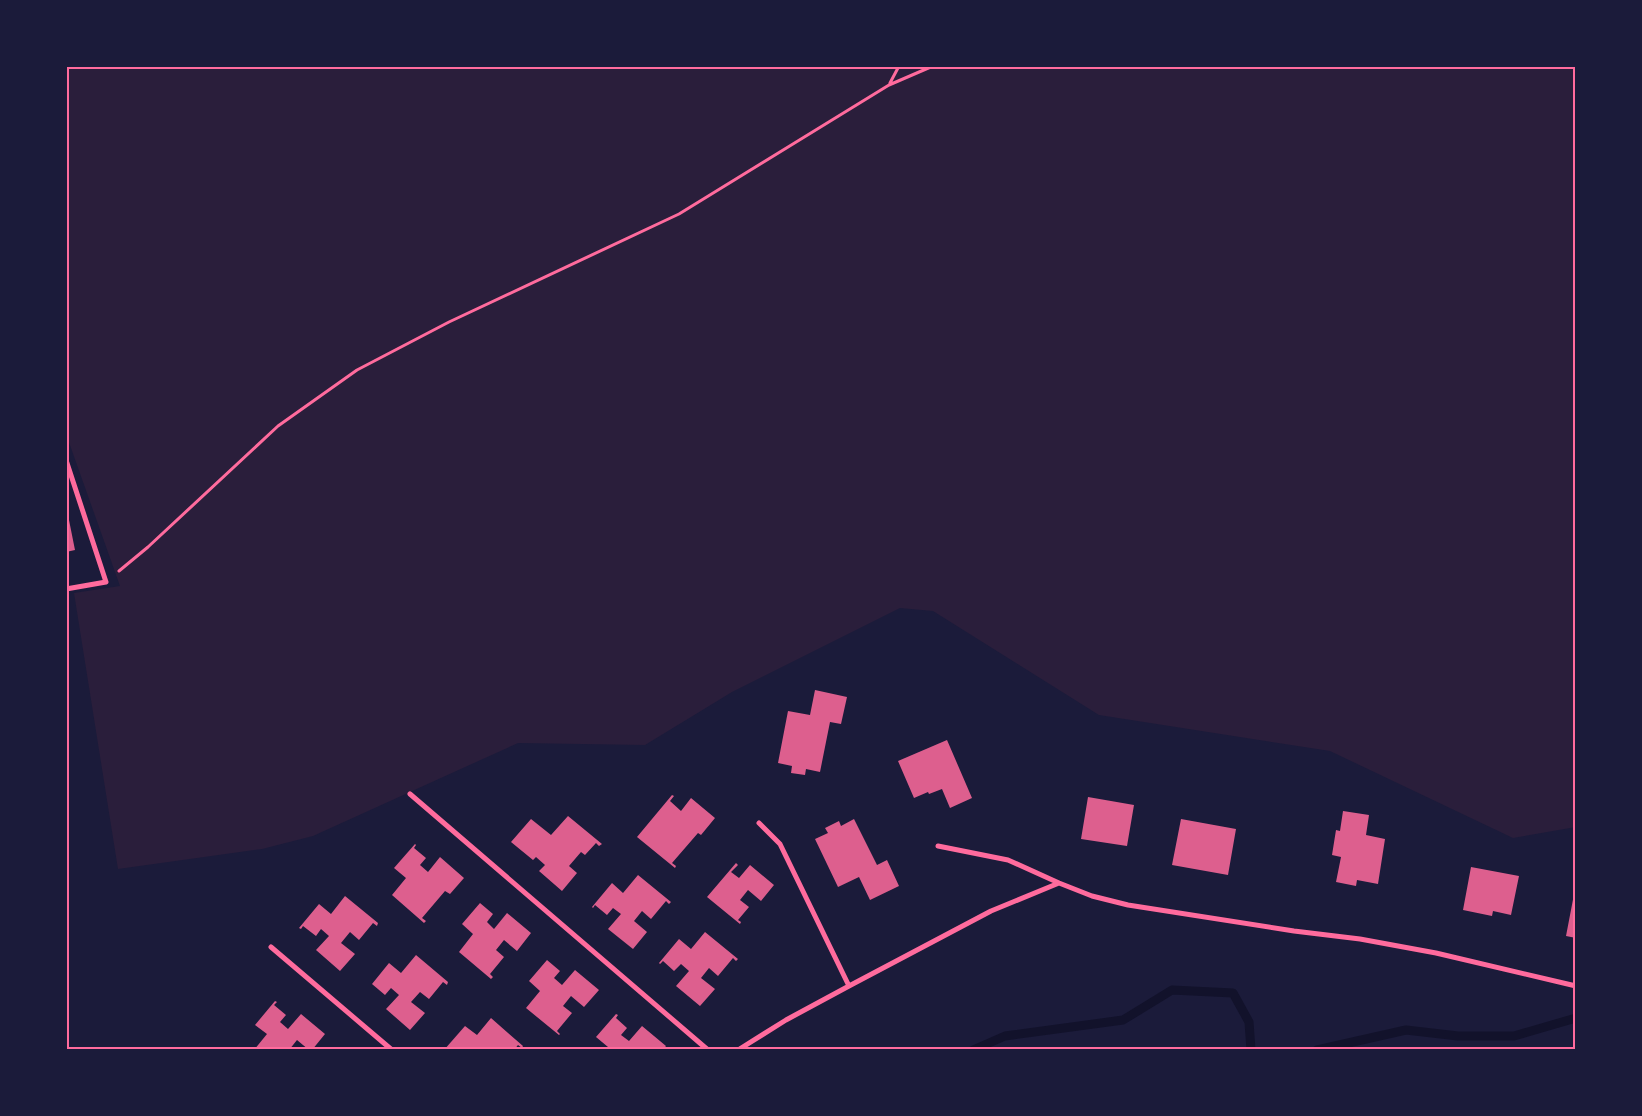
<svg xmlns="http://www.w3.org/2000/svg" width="1642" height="1116" font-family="Ubuntu,sans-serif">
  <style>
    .green { fill: #2a1e3b }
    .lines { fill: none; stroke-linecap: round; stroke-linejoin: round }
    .stream { stroke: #12122b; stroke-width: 9 }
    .building { fill: #dd5f8e }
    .path { stroke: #ff6b9d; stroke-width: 3 }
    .minor { stroke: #ff6b9d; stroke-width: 5 }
    .neatline { fill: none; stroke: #ff6b9d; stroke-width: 2 }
  </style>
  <rect width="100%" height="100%" fill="#1b1b3a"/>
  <path class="green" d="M66,66H1576V827L1513,838L1330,751L1099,715L933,611L900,608L732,692L645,745L518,743L313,836L262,849L118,869L74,593L120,586L66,434Z"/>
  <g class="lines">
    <path class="stream" d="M973,1050L1005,1036L1123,1020L1172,990L1233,993L1249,1022L1251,1050
      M1317,1050L1406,1030L1458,1036H1514L1576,1018"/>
  </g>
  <path class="building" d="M66,505L75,550L66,552Z
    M815,690L847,697L841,724L830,722L820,772L806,769L805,775L791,773L792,766L778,763L788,711L810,715Z
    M947,740L972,798L950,808L942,789L929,794L928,792L914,798L898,761Z
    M672,795L674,796L670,801L681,811L691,798L715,818L701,835L698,833L672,863L676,866L675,868L637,837Z
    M1088,797L1134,805L1127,846L1081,839Z
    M1343,811L1369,815L1366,835L1385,839L1378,884L1357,880L1356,886L1336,882L1341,857L1332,855L1336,830L1340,831Z
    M568,816L602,844L599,846L596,843L585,855L581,852L569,866L577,873L562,891L539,871L545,865L536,857L533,860L511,842L531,819L551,835Z
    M854,819L877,865L887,860L899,886L870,900L859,877L838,887L815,839L828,833L825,828L839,821L841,826Z
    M1181,819L1236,829L1228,875L1172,865Z
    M415,844L416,845L414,848L426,858L420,865L428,872L440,857L464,878L450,894L445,891L422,918L426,921L424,923L392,895L406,878L394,868Z
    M736,863L738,865L731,872L739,878L750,865L774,885L761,901L748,890L740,900L749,907L738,920L741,922L740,924L707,897Z
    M1471,867L1519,876L1511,915L1493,911L1492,916L1463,910Z
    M638,875L671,902L669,904L666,901L651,919L642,911L634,921L647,932L633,949L608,929L621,914L613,908L607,915L595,905L593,908L592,907L612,883L623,893Z
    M1575,889H1576V938L1566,936Z
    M345,896L378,923L377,926L373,923L359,940L350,932L341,943L355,954L340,971L316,950L329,936L321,929L316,936L303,926L301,929L299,928L319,904L331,914Z
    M480,903L493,914L487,922L494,929L507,913L531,933L517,951L504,940L496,950L504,957L490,974L493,977L491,979L459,952L473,934L462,924Z
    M705,932L738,959L736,961L733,958L718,976L709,968L701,978L715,989L700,1006L676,986L689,971L681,964L674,971L663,961L660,964L659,963L679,939L691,949Z
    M416,955L448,982L447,985L443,982L429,999L420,992L411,1002L425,1013L410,1030L386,1009L399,995L391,988L385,995L372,984L389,963L401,973Z
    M547,960L560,971L554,978L562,985L575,970L599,990L584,1007L571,996L563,1006L572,1013L557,1031L560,1034L559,1035L526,1008L540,991L529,981Z
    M275,1001L277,1002L274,1005L286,1015L280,1022L288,1029L301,1014L325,1034L312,1050H309L297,1040L289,1050H254L267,1034L255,1025Z
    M616,1014L618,1015L616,1018L627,1028L621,1035L629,1041L642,1026L666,1046L663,1050H606L608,1047L596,1037Z
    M491,1018L523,1046L522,1048L518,1045L514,1050H444L465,1026L477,1035Z"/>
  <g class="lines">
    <path class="path" d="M890,83L899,66
      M119,571L148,547L278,426L357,370L449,322L679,214L889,85L933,66"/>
    <path class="minor" d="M66,460L106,582L66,589
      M410,794L708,1050
      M938,846L1008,860L1059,883L1092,896L1128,905L1294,931L1360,939L1436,953L1576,986
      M271,947L392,1050
      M849,986L991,911L1059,883
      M738,1050L786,1020L849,986L780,844L759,823"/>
  </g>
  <rect width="1642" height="1116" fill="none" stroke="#1b1b3a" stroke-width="135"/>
  <rect x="68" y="68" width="1506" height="980" class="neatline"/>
</svg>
